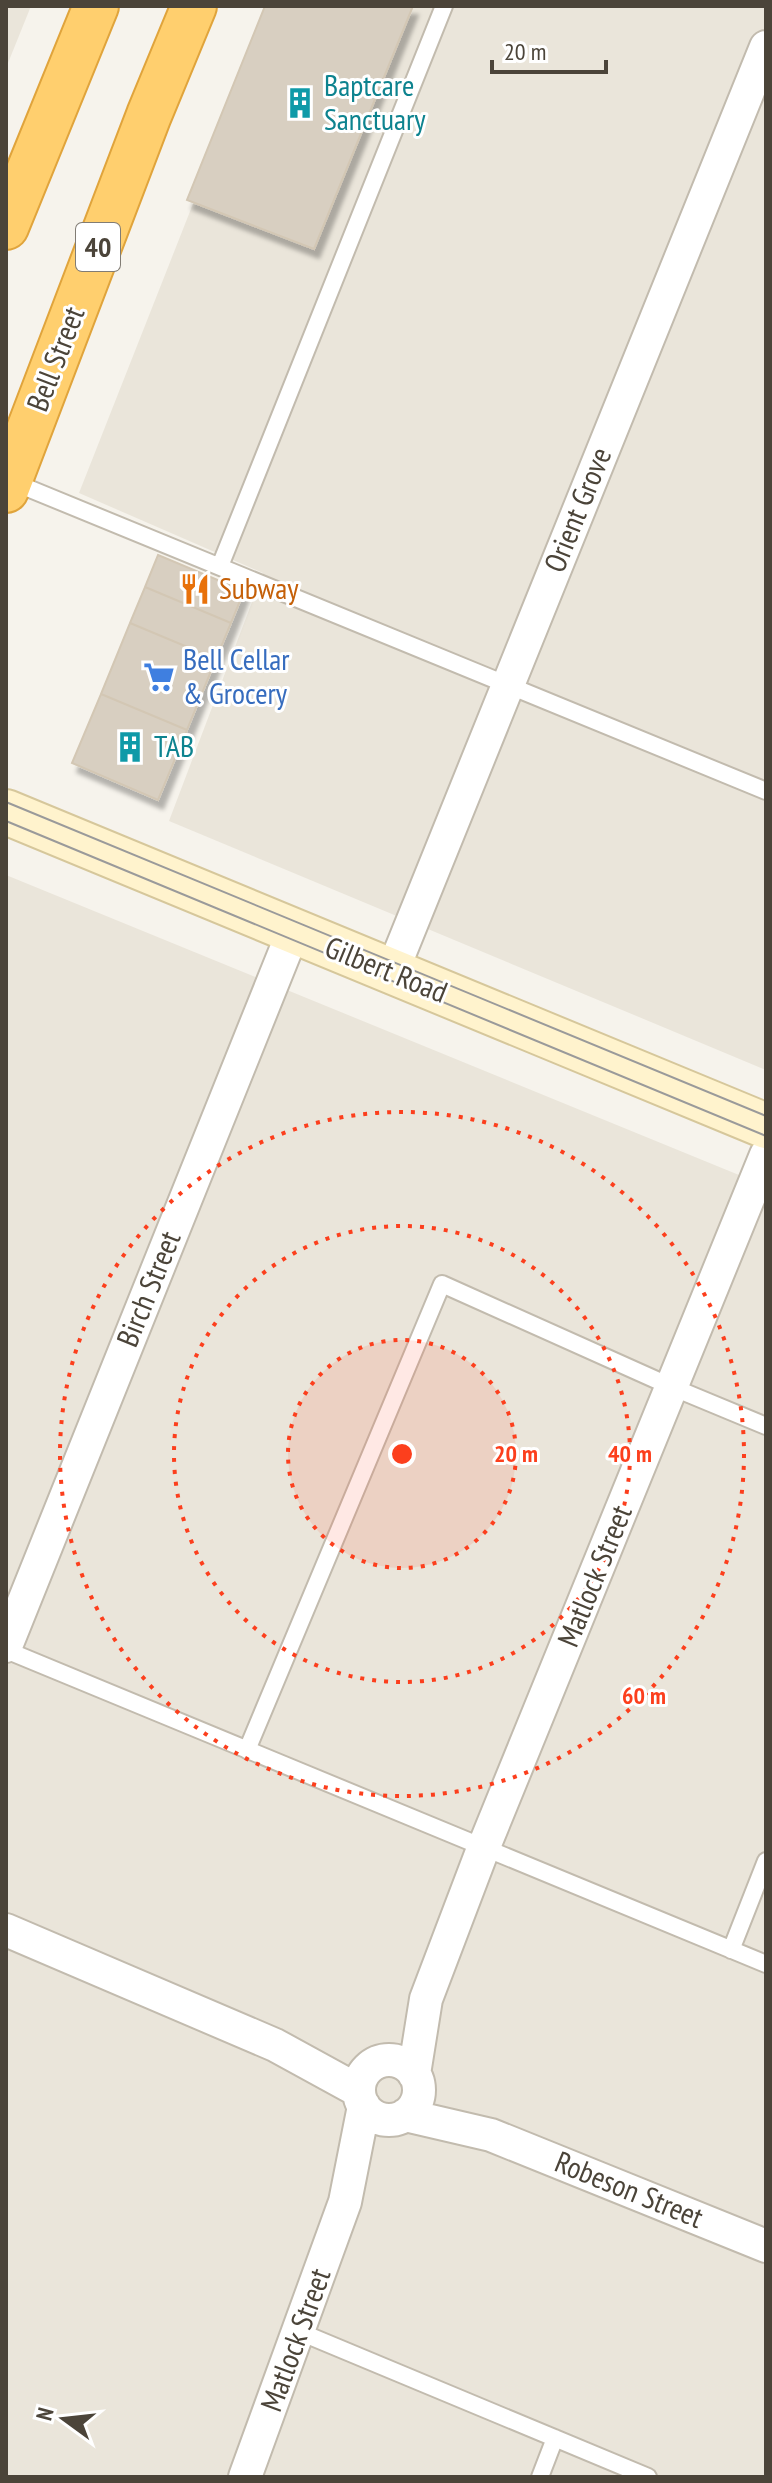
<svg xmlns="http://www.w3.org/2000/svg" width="772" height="2483" font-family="'PT Sans Narrow',sans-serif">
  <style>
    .residential { fill: #eae5da }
    .building { fill: #d8cfc1; stroke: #d3c7b4; stroke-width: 2; filter: url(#shadow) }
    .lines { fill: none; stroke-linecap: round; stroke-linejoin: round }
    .lane-casing { stroke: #c2bbae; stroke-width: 20 }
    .street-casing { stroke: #c2bbae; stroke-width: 36 }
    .secondary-casing { stroke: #d6c79b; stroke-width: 48 }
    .highway-casing { stroke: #e0a43c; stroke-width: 48 }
    .lane { stroke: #fff; stroke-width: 16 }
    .street { stroke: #fff; stroke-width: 32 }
    .secondary { stroke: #fff3cd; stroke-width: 44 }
    .highway { stroke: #ffcf6e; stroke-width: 44 }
    .tram { stroke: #9a9a9a; stroke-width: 2 }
    .ring { fill: none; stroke: #fc3f1d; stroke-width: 4; stroke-dasharray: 4 8 }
    .labels { text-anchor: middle; stroke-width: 6; stroke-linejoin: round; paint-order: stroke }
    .shield { fill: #fff; stroke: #817c74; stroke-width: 2 }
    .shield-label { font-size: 28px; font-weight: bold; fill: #4b4439 }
    .culture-label { font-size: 30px; fill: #0d838f; stroke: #fff; text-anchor: start }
    .street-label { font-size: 30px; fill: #4b4439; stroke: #fff }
    .food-label { font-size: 30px; fill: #c56008; stroke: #fff; text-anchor: start }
    .shop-label { font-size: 30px; fill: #366cbe; stroke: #fff; text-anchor: start }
    .centre { fill: #fc3f1d; stroke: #fff; stroke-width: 4 }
    .ring-label { font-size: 24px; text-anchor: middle; font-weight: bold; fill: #fc3f1d; stroke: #fff; stroke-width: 6; stroke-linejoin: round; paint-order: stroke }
  </style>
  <defs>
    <filter id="shadow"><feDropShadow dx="5" dy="9" stdDeviation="2" flood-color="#0004"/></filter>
  </defs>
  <rect width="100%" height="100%" fill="#f6f3ec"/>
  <path class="residential" d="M6,6H31L6,68Z
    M271,6H766V1070L169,821L263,573L79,493Z
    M6,875L766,1186V2477H6Z"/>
  <path class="building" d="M265,6H413L314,249L187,200Z
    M158,555L244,591L231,623L145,587Z
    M145,587L231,623L216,659L130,623Z
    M130,623L216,659L187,730L101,694Z
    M101,694L187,730L158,800L72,763Z"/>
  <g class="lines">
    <defs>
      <path id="lane" d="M13,482L766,791
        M220,566L444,6
        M6,1650L766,1964
        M247,1750L442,1284L672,1387L766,1426
        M731,1950L766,1861
        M300,2332L648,2477
        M540,2477L555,2438"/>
      <path id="street" d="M392,972L766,47
        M6,1646L293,932
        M6,1930L275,2045L359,2091
        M359 2090a30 30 0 1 1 60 0a30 30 0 1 1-60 0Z
        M414,2074L426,1999L483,1849L766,1155
        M405,2115L491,2135L766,2246
        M245,2477L345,2202L364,2106"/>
      <path id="secondary" d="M6,812L766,1126"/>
      <path id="highway" d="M6,227L96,6
        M6,490L149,115L194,6"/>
    </defs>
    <use href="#lane" class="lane-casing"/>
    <use href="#street" class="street-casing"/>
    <use href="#secondary" class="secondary-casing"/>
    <use href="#highway" class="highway-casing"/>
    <use href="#lane" class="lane"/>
    <use href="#street" class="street"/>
    <use href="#secondary" class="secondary"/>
    <use href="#highway" class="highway"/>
    <path class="tram" d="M6,802L766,1116
      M6,821L766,1136"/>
  </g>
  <circle cx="402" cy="1454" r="114" fill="#fc3f1d" fill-opacity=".12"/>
  <g class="ring">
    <circle cx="402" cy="1454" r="114"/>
    <circle cx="402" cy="1454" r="228"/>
    <circle cx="402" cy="1454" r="342"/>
  </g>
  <defs>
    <symbol id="building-bare" viewBox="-9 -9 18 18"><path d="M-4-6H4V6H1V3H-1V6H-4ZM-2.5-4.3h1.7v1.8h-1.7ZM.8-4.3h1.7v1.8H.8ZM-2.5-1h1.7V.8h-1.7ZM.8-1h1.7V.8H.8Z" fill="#0f9aa8" stroke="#fff" stroke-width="2.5" paint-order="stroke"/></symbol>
    <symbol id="restaurant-bare" viewBox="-9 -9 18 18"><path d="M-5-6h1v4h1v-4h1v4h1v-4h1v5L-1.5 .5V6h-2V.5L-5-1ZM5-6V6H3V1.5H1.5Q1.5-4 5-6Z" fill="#e8710a" stroke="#fff" stroke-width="2.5" paint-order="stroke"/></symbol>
    <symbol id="supermarket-bare" viewBox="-9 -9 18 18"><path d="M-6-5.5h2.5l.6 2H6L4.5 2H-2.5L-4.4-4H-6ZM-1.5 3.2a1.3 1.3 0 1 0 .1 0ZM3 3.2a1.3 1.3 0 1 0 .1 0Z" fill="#3f7fe0" stroke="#fff" stroke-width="2.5" paint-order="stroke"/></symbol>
  </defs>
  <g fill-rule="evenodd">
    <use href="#building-bare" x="278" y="81" width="44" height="44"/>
    <use href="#restaurant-bare" x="173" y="567" width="44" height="44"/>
    <use href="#supermarket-bare" x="137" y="655" width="44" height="44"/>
    <use href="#building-bare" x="108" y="725" width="44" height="44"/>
  </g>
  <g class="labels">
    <rect class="shield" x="76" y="223" width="44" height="48" rx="6"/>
    <g class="shield-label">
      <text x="98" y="257">40</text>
    </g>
    <g class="culture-label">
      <text x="324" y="96">Baptcare<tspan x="324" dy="34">Sanctuary</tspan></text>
      <text x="154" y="757">TAB</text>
    </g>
    <g class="street-label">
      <text transform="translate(56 359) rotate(-69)" y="10">Bell Street</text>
      <text transform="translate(578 510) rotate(-68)" y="10">Orient Grove</text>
      <text transform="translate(386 970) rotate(22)" y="10">Gilbert Road</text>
      <text transform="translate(149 1289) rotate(-68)" y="10">Birch Street</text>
      <text transform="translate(595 1576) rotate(-68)" y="10">Matlock Street</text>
      <text transform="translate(629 2190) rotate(22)" y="10">Robeson Street</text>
      <text transform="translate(296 2340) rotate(-70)" y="10">Matlock Street</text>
    </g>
    <g class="food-label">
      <text x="219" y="599">Subway</text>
    </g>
    <g class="shop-label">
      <text x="183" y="670">Bell Cellar<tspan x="183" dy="34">&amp; Grocery</tspan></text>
    </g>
  </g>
  <circle cx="402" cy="1454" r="12" class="centre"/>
  <g class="ring-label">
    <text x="516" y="1462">20 m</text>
    <text x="630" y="1462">40 m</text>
    <text x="644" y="1704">60 m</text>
  </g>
  <rect width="772" height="2483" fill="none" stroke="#4b4439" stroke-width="16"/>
  <g transform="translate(64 2419) rotate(285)" stroke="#ffffff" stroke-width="6" paint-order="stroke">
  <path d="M0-6L14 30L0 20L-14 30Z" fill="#4b4439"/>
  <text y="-12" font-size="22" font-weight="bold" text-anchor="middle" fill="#4b4439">N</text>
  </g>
  <path d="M492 60v12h114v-12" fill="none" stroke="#4b4439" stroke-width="4"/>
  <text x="504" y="60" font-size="24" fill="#4b4439" stroke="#ffffff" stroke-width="6" paint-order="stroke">20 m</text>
</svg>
